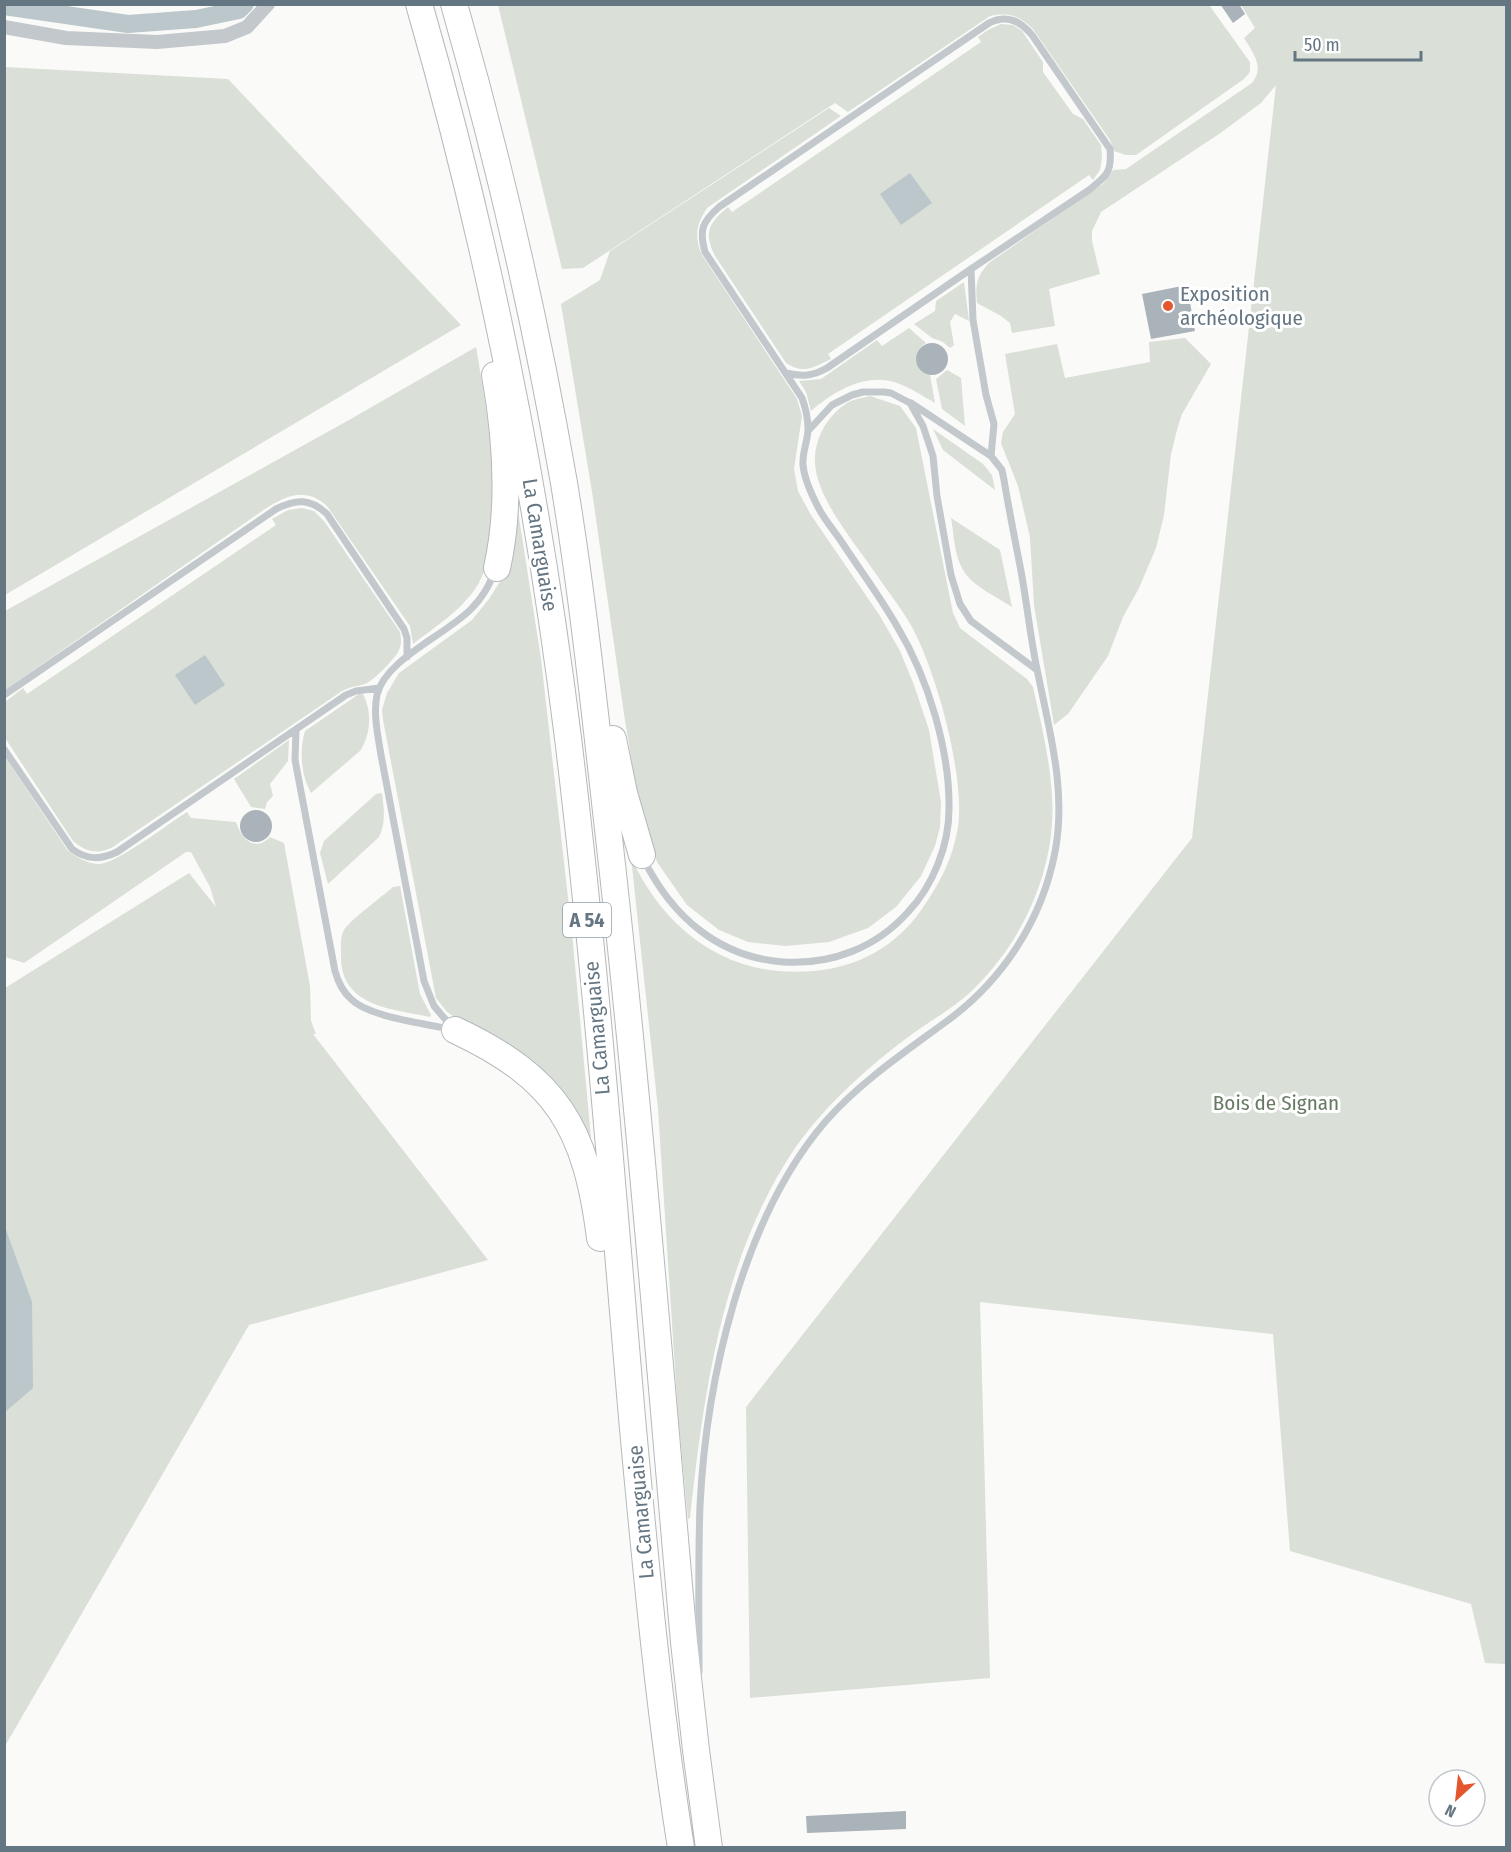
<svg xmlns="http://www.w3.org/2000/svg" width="1511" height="1852" font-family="'Fira Sans Condensed',sans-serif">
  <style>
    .green { fill: #dadfd7 }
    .water { fill: #bbc7cb }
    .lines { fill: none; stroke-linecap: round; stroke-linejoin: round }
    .canal { stroke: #bbc7cb; stroke-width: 18 }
    .building { fill: #aab3b9 }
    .highway-casing { stroke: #b4b9bd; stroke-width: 28 }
    .lane { stroke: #c3c8cc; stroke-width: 7 }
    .street { stroke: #c3c8cc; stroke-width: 14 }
    .highway { stroke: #fff; stroke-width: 26 }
    .poi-dot { fill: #e4572e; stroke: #fff; stroke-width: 2 }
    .labels { text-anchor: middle; stroke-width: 6; stroke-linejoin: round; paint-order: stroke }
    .shield { fill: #fff; stroke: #939fa8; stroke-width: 1.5 }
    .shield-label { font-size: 20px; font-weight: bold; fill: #657683 }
    .poi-label { font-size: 21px; fill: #657683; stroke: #fff; text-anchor: start }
    .street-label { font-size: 21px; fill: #657683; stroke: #fff }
    .park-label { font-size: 21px; fill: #687a64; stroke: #fff }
  </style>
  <rect width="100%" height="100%" fill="#fafaf8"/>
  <path class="green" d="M498,5H1209L1250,62V72L1244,79L1136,155H1126L1114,151L1110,140L1033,29C1020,16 1009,12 990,16L848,112L835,103L583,268L562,269Z
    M1241,5H1506V1664L1485,1663L1471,1604L1290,1551L1273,1334L980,1302L990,1678L750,1698L746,1407L1192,838L1276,85L1261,103L1219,134L1101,212L1092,231V241L1100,274L1049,289L1055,326L1012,333L1010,323L1001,316L977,303C975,285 977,275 990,262L1103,184L1113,170L1126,169L1252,83C1265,67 1253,53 1244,38L1255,28Z
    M1001,24L1013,25L1022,31L1043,62V72L1073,114L1083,119L1101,145L1102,158L1100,170L1093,180L1089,175L828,354L831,359C813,367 804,375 786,363L715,256C703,232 709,223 728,207L732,212L981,42L978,37L988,30Z
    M5,67L228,79L461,325L5,595Z
    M829,108L841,116L707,208C696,225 694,236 702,255L797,399L802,416L794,469L798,491L811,515L880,616L900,651L914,685L929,730L941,802L940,827L935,846L921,876L896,907L868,928L829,942L785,946L748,942L719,930L687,905L657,862L640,812L624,714L593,498L561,304L600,280L610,251Z
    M964,282L969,321L955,314L950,322L954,345L950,348L943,342L932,338L914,324L935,311L936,301Z
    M909,328L926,343C911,352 914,370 930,375L935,403C923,396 911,388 897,383C866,372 834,391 811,411L806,392L799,381L821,379L877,340L882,346Z
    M1185,338L1211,364L1182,414L1178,426L1171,454L1164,515L1156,548L1139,588L1123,617L1108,656L1068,714L1054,725L1034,605L1030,537L1018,486L1001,443L1003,432L1015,414L1005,354L1057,344L1065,378L1150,362L1149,342Z
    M476,347C486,406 510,534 477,586C462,610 435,627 413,644L410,626L327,506C306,487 287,495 265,509L5,690V611L349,420Z
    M947,370L961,378L965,426L942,409L936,379Z
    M870,396L900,406L916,428L953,613L960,628L1027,679L1033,687C1041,723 1050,759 1052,796C1057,870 1021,947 966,996C951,1009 932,1020 915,1032C871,1064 827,1103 795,1148C722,1257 704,1391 690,1518L688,1519L678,1415L658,1109L631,857C658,918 710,965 778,971C836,976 888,958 922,909C940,883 953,858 958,827C965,776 937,674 913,629C903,610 888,592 876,574C856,544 817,500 815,463C814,439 827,416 847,403C853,399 863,398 870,396Z
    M933,429L983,464L992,475L995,490L943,450Z
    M302,508L314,511L324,521L400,632C401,638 402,644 399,650C396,658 373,681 365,684C357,686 350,687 342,691L113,847C97,855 86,852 73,841L5,738V702L23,688L27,694L276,525L272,519L288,510Z
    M518,511L541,659L572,933L591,1138H587L465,1024L447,1012L436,998L383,720L382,710L387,693L399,673L472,620L489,599L503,577L514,512Z
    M951,518L1000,550L1012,607C997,597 972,586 963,570C954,555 954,534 951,518Z
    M359,694H363C372,712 371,732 361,750L311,793C301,775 299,750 305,731Z
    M289,740L288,761L270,784L273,796L267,802L265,809L251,807L234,779Z
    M5,757L68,851C77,857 86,863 98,864C115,865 169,823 187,812L191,818L236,822C241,838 254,853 270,837L284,843L310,986L311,1021L316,1034H313L488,1260L249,1325L5,1746V988L189,873L216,907L210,887L191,852H186L24,963L5,957Z
    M382,793C384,809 386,822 379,837L328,884L320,853L324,841L376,794Z
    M400,886L420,994L431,1015L430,1017C393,1009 341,1007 341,957C341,948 340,937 344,930C349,921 384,895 393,887Z"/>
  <path class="water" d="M910,173L932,203L901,225L880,194Z
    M205,655L225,685L195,705L175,675Z
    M4,1224L32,1302L33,1388L5,1412Z"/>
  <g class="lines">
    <path class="canal" d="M4,6L128,24L196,19L239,10L245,4"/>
  </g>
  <path class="building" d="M1220,4H1239L1245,14L1233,23Z
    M1187,285L1195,331L1151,339L1142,294Z
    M916 359a16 16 0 1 1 32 0a16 16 0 1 1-32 0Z
    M240 826a16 16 0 1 1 32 0a16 16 0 1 1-32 0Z
    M906,1811V1829L807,1833L806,1816Z"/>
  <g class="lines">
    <defs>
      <path id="highway" d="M419,4C489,246 537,489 568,738C596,968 613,1199 633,1429C646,1569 659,1709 681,1848
        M454,4C499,161 536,322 564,483C583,598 595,714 608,829C639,1100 660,1371 684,1642L696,1750L709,1848
        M495,375C506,437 511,506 497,568
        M613,739L624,793L642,855
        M455,1030C557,1078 586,1127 600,1238"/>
    </defs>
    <use href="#highway" class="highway-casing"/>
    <path class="lane" d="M786,373C802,377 813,376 827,368L971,269
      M911,403L991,456
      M808,431L832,405L852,395L863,392H884L891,393L910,403L923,426L933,456L937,496L951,575L960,604L971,621L1037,670
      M4,695L276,509C296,499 310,498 327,514L404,629L407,638V657
      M296,731L295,760L335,971C338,982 342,991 351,999C369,1017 423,1023 449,1029
      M4,749L72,849C87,860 100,860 117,852L346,695L356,691L379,688
      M644,860C672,916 718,957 783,962C831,965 876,948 908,912C933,886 949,845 949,809C950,751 928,678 898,628C881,598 860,570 841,541C833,529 822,517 816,503C810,491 804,478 803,465C802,452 808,441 808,429C808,419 806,409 802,398L705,252C699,230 702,222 719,207L989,23C1007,14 1020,21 1032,35L1110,149C1112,172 1107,176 1089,190L971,269L973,320L986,395L994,424L991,456L1002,470L1004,480C1009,510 1015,540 1021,571C1027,603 1030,636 1037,669C1049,730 1067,790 1055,852C1042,920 1003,980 947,1021C905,1052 860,1082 825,1122C742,1219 706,1381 700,1506C698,1561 699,1617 699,1672
      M451,1026L434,1006L424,981L381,755C378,736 373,714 377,695C385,659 448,634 472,608C482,598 489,586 494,573"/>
    <path class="street" d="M4,27L66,38L157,42L225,36L247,27L268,4"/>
    <use href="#highway" class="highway"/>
  </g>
  <circle class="poi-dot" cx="1168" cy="306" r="6"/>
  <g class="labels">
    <rect class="shield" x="563" y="903" width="48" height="34" rx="4.5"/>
    <g class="shield-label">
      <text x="587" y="927">A 54</text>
    </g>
    <g class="poi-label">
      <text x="1180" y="301">Exposition<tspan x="1180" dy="24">archéologique</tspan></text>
    </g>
    <g class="street-label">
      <text transform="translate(540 545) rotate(81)" y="7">La Camarguaise</text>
      <text transform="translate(597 1028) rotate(-95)" y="7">La Camarguaise</text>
      <text transform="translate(641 1512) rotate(-95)" y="7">La Camarguaise</text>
    </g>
    <g class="park-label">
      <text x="1276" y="1110">Bois de Signan</text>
    </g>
  </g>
  <rect width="1511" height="1852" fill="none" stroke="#657683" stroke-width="12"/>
  <g transform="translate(1457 1798) rotate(207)"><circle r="28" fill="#ffffff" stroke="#c1c8cd" stroke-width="1.5"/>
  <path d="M0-4.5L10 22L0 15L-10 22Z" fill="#e4572e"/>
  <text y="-9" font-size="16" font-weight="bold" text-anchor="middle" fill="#657683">N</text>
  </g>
  <path d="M1295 51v9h126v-9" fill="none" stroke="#657683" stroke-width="3"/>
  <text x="1304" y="51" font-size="18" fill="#657683" stroke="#ffffff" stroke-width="4.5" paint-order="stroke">50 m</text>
</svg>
